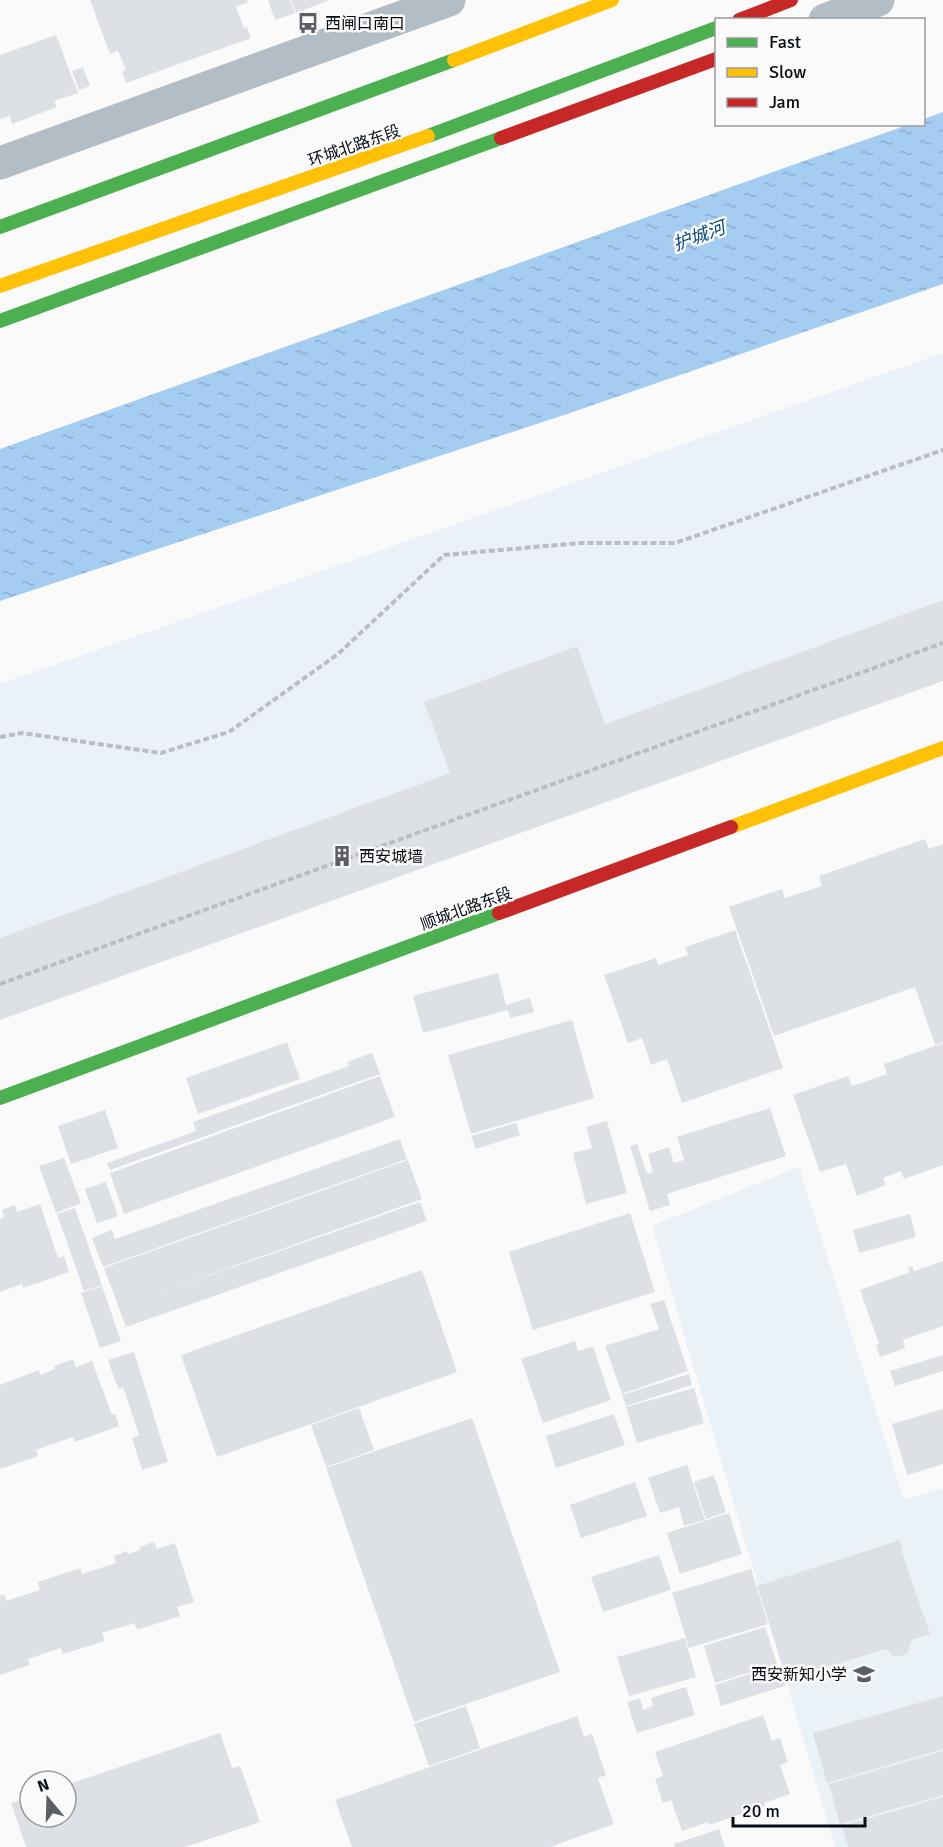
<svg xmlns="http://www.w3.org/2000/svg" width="943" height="1847" font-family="Signika,'Noto Sans SC',sans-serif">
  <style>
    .built { fill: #eaf1f7 }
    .green { fill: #eaf1f9 }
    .water { fill: url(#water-ripples) }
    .building { fill: #dde1e6 }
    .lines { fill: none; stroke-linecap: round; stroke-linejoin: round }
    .path { stroke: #b9bec3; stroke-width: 4; stroke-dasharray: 6 3; stroke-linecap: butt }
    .street { stroke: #b3bdc6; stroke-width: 33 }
    .fast { stroke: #4caf50; stroke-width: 14 }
    .slow { stroke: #ffc107; stroke-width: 14 }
    .jam { stroke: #c62828; stroke-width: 14 }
    .labels { text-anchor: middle; stroke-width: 5; stroke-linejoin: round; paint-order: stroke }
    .poi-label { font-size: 16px; fill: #060c14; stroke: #fafafa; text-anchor: start }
    .street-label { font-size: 16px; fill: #060c14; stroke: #fafafa }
    .water-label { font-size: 18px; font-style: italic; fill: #0c4a7b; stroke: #fafafa }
  </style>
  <defs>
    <pattern id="water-ripples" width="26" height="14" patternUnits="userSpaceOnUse" patternTransform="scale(1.5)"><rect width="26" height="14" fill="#a5ccf1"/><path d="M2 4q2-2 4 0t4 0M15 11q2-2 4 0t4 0" fill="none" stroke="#8daece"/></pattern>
  </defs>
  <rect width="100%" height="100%" fill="#fafafa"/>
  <path class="built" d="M799,1167L904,1500L943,1488V1847H835L652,1226Z"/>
  <path class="green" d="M943,353V600L605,724L576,646L424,702L450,773L0,938V684Z"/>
  <path class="water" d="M943,112V284L567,414L0,601V449L798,163L908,125L924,124V119Z"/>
  <path class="building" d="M90,0H247L248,2L236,7L244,28L247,27L251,38L126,83L122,72L126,70L118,51L110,54Z
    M268,0H290L295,13L275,20Z
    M291,0H330L296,13Z
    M56,35L78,93L54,101L57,107L12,124L10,116L0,119V55Z
    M83,67L90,86L79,90L72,71Z
    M943,600V681L0,1020V938L450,773L424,702L577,646L605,724Z
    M925,839L929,849L943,844V1042L935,1045L915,987L774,1036L729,907L782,889L785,898L822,886L819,876Z
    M735,930L783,1068L682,1103L667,1059L651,1065L642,1038L628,1043L604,975L656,958L658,965L688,955L685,947Z
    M498,973L506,1005L530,998L534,1012L510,1018L508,1010L423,1033L413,996Z
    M572,1020L594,1098L471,1134L448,1055Z
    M287,1042L300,1079L198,1114L186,1078Z
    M943,1043V1165L904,1179L901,1171L883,1178L886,1185L857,1196L846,1164L820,1172L793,1095L848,1076L852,1086L887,1074L884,1064Z
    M372,1053L380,1074L110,1170L107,1163L196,1131L193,1122L349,1066L347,1062Z
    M380,1076L395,1117L124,1214L110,1173Z
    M770,1108L786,1156L667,1194L670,1205L650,1211L630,1146L637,1144L647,1174L653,1172L648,1154L669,1147L674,1163L684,1160L677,1137Z
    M105,1110L118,1148L71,1164L58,1126Z
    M607,1121L627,1193L586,1204L573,1153L592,1148L586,1127Z
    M516,1123L520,1135L476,1149L471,1136Z
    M400,1139L407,1159L103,1267L92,1238L112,1230L115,1239Z
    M64,1158L81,1203L56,1213L39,1166Z
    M408,1160L422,1199L148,1297L420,1202L427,1221L126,1327L104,1268Z
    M106,1182L118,1216L97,1223L85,1189Z
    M40,1204L58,1258L64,1256L69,1272L23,1288L22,1284L0,1292V1219L4,1217L2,1210L15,1205L17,1212Z
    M75,1208L102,1285L84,1291L57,1214Z
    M630,1213L655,1292L533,1330L509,1252Z
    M910,1214L916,1237L859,1253L853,1230Z
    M943,1261V1326L903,1340L905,1348L880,1357L876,1345L879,1344L860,1290L910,1272L908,1268L912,1266L914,1271Z
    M422,1270L457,1372L217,1457L181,1355Z
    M102,1286L121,1341L100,1348L81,1293Z
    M664,1300L688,1371L622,1394L605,1346L659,1329L650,1304Z
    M575,1341L578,1351L593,1346L611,1400L543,1423L521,1359Z
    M134,1352L168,1462L142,1470L132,1438L139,1435L123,1387L118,1389L108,1360Z
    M943,1355V1371L895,1386L890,1371Z
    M73,1359L76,1367L92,1361L112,1415L115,1414L119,1426L75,1442L73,1437L36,1450L38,1456L0,1469V1385L39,1370L40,1375L55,1369L54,1366Z
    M689,1374L692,1385L626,1406L622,1395Z
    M694,1388L704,1423L637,1443L626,1407Z
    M359,1408L374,1450L326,1467L311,1425Z
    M943,1409V1464L907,1475L892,1424Z
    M614,1414L625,1445L556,1468L546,1436Z
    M472,1418L560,1672L414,1722L326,1468Z
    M687,1465L705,1520L684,1526L679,1507L660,1513L648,1478Z
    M714,1475L726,1512L706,1519L694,1482Z
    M635,1482L647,1516L581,1538L570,1505Z
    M729,1513L742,1554L680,1574L667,1533Z
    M900,1540L903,1555L930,1634L912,1640L907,1653L901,1656H893L886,1649L787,1679L757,1586Z
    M154,1542L157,1549L175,1543L194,1602L177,1607L180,1616L137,1630L135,1623L102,1633L105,1641L63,1654L61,1648L28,1659L30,1665L0,1675V1596L4,1594L6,1601L40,1590L38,1582L81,1568L82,1574L116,1563L114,1556L127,1551L128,1554L140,1550L139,1547Z
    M659,1555L671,1590L603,1612L591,1577Z
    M751,1569L768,1624L689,1648L672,1593Z
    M765,1627L777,1664L715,1683L704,1646Z
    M685,1638L696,1677L629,1696L617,1657Z
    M778,1665L785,1686L721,1706L715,1685Z
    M686,1687L695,1715L637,1733L627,1702L640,1698L643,1710L653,1706L651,1698Z
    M943,1696V1749L827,1783L813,1733Z
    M466,1706L480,1748L429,1766L414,1724Z
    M763,1715L772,1741L780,1738L788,1762L780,1765L790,1794L764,1803L765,1806L709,1825L708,1822L682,1831L671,1800L663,1803L655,1779L663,1776L655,1752Z
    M577,1716L584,1737L592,1734L606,1775L598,1778L614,1824L550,1847H352L335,1800Z
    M220,1733L232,1768L240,1766L260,1822L185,1847H26L11,1803L30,1797V1817H66V1785Z
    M943,1751V1795L840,1824L829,1784Z
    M943,1797V1847H848L842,1826Z
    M719,1829L725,1847H675L674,1844Z"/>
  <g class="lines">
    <path class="path" d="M0,737L22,733L161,753L229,732L338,654L444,555L580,543H675L943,450
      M0,984L943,643"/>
    <path class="street" d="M825,20L878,0
      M0,163L449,0"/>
    <path class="fast" d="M428,136L716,28
      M0,227L454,60
      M0,321L501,138
      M0,1098L499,913"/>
    <path class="slow" d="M454,60L612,0
      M0,286L428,136
      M731,827L943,748"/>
    <path class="jam" d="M739,20L791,0
      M501,138L716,59
      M499,913L731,827"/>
  </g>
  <defs>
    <symbol id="bus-bare" viewBox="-9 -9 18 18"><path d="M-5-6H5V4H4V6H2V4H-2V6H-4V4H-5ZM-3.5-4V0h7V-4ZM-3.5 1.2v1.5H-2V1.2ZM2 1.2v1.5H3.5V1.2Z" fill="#5b5f64" stroke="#fafafa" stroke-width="2.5" paint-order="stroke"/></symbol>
    <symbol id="building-bare" viewBox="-9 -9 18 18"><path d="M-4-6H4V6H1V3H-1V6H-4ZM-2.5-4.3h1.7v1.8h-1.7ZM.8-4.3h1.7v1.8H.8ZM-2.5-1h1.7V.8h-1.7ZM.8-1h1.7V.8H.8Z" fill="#5b5f64" stroke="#fafafa" stroke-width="2.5" paint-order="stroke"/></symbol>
    <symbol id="school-bare" viewBox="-9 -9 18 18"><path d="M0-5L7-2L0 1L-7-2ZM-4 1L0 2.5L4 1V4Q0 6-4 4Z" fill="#5b5f64" stroke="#fafafa" stroke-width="2.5" paint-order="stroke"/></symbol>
  </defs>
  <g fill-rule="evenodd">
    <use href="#bus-bare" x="293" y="8" width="30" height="30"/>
    <use href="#building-bare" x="327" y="841" width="30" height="30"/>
    <use href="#school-bare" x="849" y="1659" width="30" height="30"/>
  </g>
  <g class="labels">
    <g class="poi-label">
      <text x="325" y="29">西闸口南口</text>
      <text x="359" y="862">西安城墙</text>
      <text x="847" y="1680" text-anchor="end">西安新知小学</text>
    </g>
    <g class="street-label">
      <text transform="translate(354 145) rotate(-19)" y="6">环城北路东段</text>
      <text transform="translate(466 908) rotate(-20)" y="6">顺城北路东段</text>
    </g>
    <g class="water-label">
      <text transform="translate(699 236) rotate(-20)" y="6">护城河</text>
    </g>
  </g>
  <rect x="715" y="18" width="210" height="108" fill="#fafafa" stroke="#989b9e" stroke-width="1.5"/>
  <rect x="727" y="38" width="30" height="9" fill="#4caf50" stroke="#989b9e" stroke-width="1.5"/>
  <text x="769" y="48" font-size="18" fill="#060c14">Fast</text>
  <rect x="727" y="68" width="30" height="9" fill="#ffc107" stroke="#989b9e" stroke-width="1.5"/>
  <text x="769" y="78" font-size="18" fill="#060c14">Slow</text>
  <rect x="727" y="98" width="30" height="9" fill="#c62828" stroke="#989b9e" stroke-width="1.5"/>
  <text x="769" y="108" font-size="18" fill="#060c14">Jam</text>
  <g transform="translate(48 1799) rotate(341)"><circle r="28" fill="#fafafa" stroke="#989b9e" stroke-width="1.5"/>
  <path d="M0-4.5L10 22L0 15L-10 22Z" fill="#5b5f64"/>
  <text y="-9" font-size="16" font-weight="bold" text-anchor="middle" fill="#060c14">N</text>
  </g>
  <path d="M733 1817v9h132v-9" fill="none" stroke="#060c14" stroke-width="3"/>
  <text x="742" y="1817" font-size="18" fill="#060c14" stroke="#fafafa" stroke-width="4.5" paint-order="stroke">20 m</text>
</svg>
